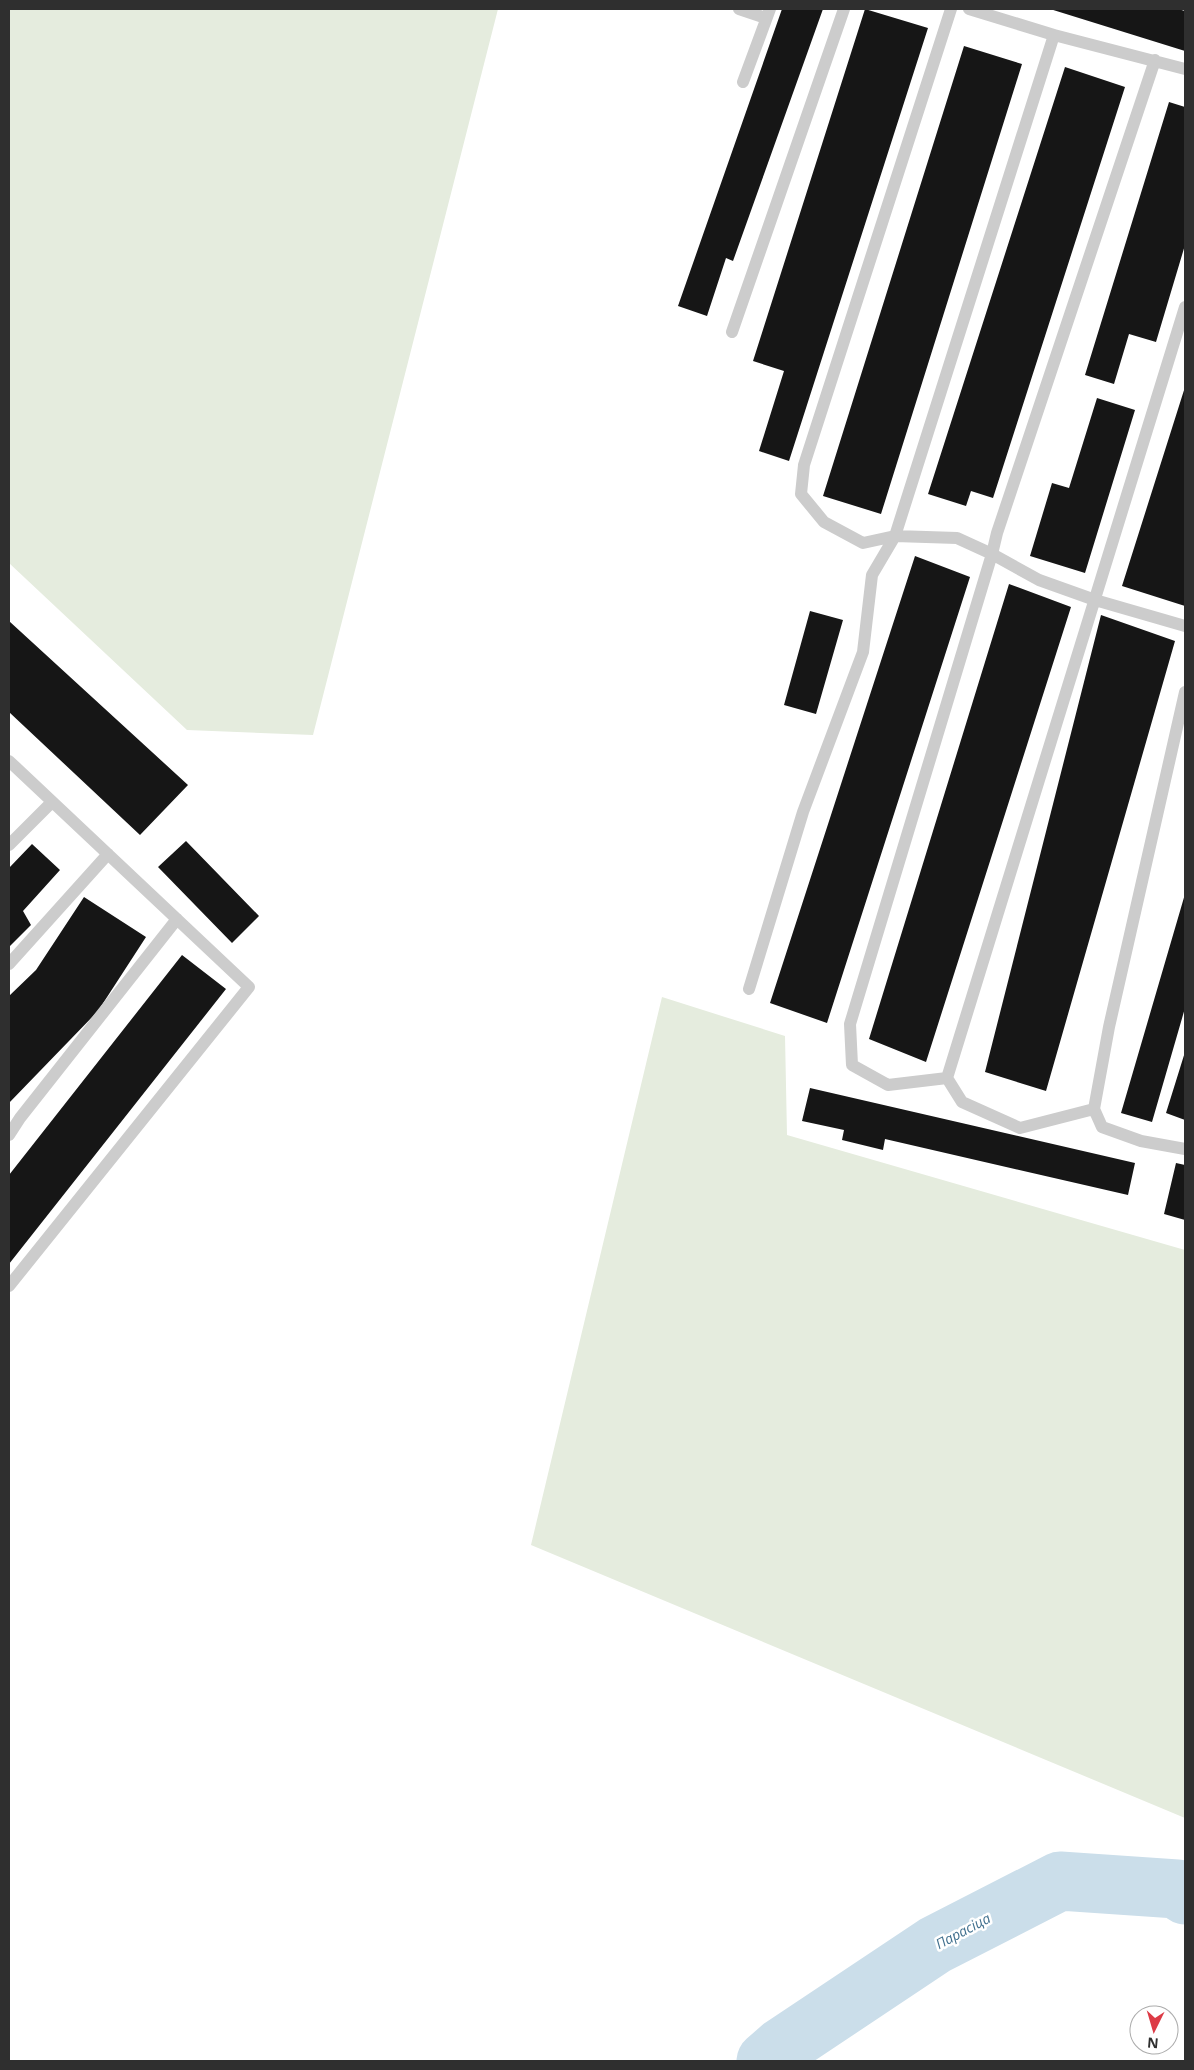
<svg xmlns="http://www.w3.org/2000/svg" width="1194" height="2070" font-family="'Open Sans',sans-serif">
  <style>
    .green { fill: #e5ecde }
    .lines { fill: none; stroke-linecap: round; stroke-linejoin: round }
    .river { stroke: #cbdeea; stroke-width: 59 }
    .building { fill: #161616 }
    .service { stroke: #ccc; stroke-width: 12 }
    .labels { text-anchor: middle; stroke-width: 5; stroke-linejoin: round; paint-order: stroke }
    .water-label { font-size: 14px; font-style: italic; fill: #41708e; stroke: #fff }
  </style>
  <rect width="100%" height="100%" fill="#fff"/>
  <path class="green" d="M9,9H498L313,735L187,730L9,563Z
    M662,997L785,1036L787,1135L1185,1250V1818L531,1545Z"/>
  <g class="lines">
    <path class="river" d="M766,2061L782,2047L935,1945L1060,1881L1177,1889L1185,1895"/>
  </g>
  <path class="building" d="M782,9H823L733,261L726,258L707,316L678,306Z
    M865,9L928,28L789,461L759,451L784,371L753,361Z
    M1050,9H1178L1185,11V51Z
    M964,46L1022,64L881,514L823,496Z
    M1065,67L1125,87L993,498L971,491L966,506L928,494Z
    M1169,102L1185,107V245L1156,342L1129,334L1114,384L1085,375Z
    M1185,387V606L1122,586Z
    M1097,398L1135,410L1085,573L1030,556L1052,483L1069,488Z
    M915,556L970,577L827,1023L770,1003Z
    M1009,584L1071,607L926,1062L869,1039Z
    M810,611L843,620L816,714L784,705Z
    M1101,615L1175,641L1046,1091L985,1072Z
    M9,621L188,785L140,835L9,712Z
    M186,841L259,916L232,943L158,867Z
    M32,844L60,870L23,911L31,925L9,947V868Z
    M1185,894V1008L1152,1122L1121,1113Z
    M84,897L146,937L98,1011L9,1103V996L36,970Z
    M182,955L226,989L9,1264V1175Z
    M1185,1052V1120L1166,1113Z
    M810,1088L1135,1163L1128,1195L885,1139L883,1150L842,1140L844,1130L802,1121Z
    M1176,1163L1185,1165V1220L1164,1214Z"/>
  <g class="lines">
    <path class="service" d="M739,9L766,18
      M951,9L804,465L801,494L824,522L863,543L895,536L957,538L992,554L1039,580L1095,600L1185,626
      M969,9L1054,35L1185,69
      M743,82L770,9
      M732,332L844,9
      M1185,692L1109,1027L1094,1109L1102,1127L1141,1141L1185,1149
      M9,761L249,987L9,1286
      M9,845L52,802
      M9,964L108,854
      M749,989L803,812L863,652L872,575L895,536L1054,35
      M947,1078L888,1085L852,1065L850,1024L992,554L997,533L1155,60
      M1094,1109L1020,1128L962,1102L947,1078L1185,307
      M9,1135L20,1118L177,919"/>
  </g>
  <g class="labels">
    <g class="water-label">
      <text transform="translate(963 1931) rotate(-28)" y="5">Парасіца</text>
    </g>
  </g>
  <rect width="1194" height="2070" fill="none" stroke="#2f2f2f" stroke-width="20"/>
  <g transform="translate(1154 2030) rotate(185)"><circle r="24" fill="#ffffff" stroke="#acacac"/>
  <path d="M0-4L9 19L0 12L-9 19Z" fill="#dd3b46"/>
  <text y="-8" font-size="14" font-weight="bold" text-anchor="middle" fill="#2f2f2f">N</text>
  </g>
</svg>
